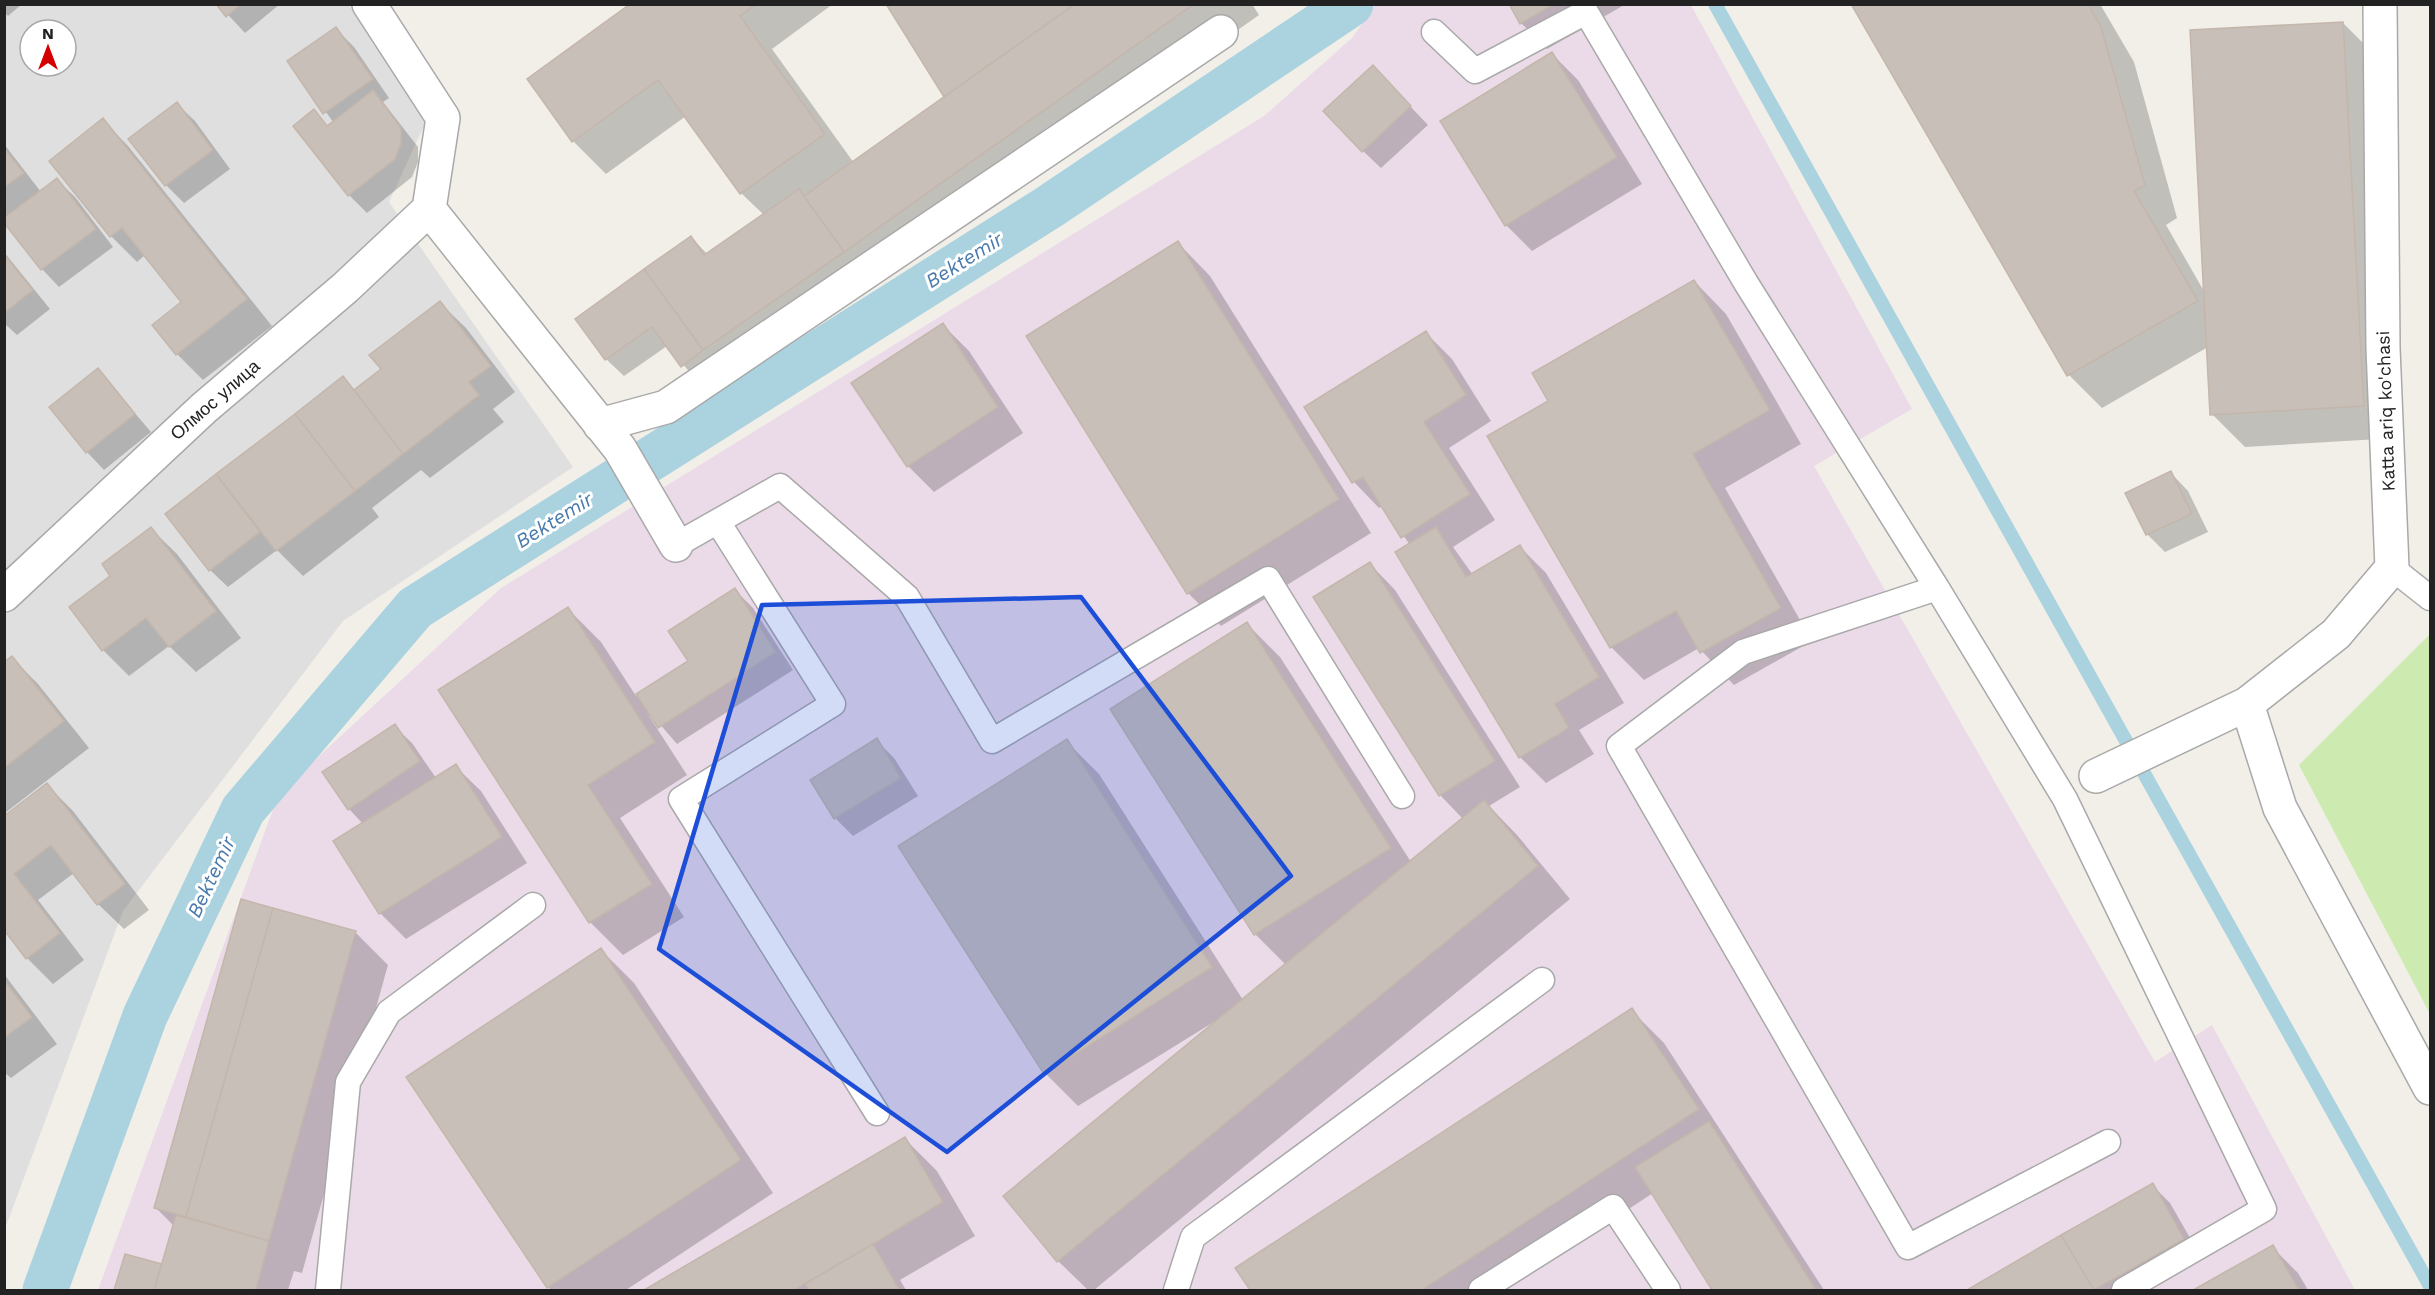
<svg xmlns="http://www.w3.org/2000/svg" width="2435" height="1295" font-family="'Work Sans',sans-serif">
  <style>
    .residential { fill: #e0dfdf; fill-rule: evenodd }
    .industrial { fill: #ebdbe8 }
    .grass { fill: #cdebb0 }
    .shadow { fill: #0003 }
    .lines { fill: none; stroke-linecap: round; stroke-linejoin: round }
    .stream { stroke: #aad3df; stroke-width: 14 }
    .canal { stroke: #aad3df; stroke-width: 45 }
    .building { fill: #c7bfb8; stroke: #c4b6ab; stroke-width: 1.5 }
    .lane-casing { stroke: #a9a9a9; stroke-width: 27 }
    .street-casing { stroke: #a9a9a9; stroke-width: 36 }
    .lane { stroke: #fff; stroke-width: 24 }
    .street { stroke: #fff; stroke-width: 33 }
    .marked { fill: #1d4ed8; fill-opacity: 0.2; stroke: #1d4ed8; stroke-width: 4.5; stroke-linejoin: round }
    .labels { text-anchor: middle; stroke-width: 6; stroke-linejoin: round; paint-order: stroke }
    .street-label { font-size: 18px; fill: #222; stroke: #fff }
    .water-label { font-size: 20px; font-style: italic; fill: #4a7aab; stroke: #fff }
  </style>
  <rect width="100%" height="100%" fill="#f2efe9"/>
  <path class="residential" d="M5,5H349L428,117L389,202L573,467L343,621L123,911L5,1229ZM30,30H66V66H30Z"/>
  <path class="industrial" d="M1376,4L1691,5L1912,409L1814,466L2155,1062L2212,1025L2355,1290H98L279,793L501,588L1264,116L1352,38Z"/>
  <path class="grass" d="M2430,634V1014L2299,765Z"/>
  <path class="shadow" d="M4,4H22L8,16L4,12Z
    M218,4H280L245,33Z
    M633,4H833L772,49L854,163L946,97L888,4H1252L1259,15L878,284L871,277L700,384L667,346L624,376L606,359L691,237L708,255L764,215L741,193L686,116L606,174L573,141L529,79Z
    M1511,4H1626L1547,49L1521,23Z
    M1852,4H2100L2134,62L2177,218L2166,225L2205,293L2343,23L2376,56L2396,438L2245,447L2212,414L2208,347L2102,408L2069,375Z
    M336,29L354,47L389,98L383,102L418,147V162L412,177L367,213L349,195L295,126L314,111L329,127L334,123L289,62Z
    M1552,54L1578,80L1642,184L1532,251L1506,225Z
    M1390,85L1428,125L1381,168L1363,151Z
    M177,104L195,121L230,169L184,203L166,185L130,139Z
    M103,120L128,146L272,326L203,380L177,354L154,325L183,302L145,255L137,262L111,236Z
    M4,144L41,192L57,180L75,197L113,247L59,287L42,269L4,221Z
    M1178,243L1210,276L1371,533L1221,626L1188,593Z
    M4,252L50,309L17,335L4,323Z
    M1694,281L1726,314L1801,444L1725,488L1812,641L1734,685L1699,648L1644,680L1611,647L1550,402Z
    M440,303L466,328L515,392L493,409L504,422L430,478L421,470L372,508L379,517L303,576L277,550L228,587L210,570L216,476L343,378L355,391L383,369Z
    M943,325L969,351L1023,433L934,492L908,466Z
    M1426,333L1452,359L1491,421L1449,448L1495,520L1453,547L1473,575L1520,547L1546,573L1624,703L1579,730L1594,754L1546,783L1520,757L1410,545L1383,506L1379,508L1354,482L1306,408Z
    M98,370L151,432L104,470L87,452Z
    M2171,473L2188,491L2208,532L2165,552L2147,534L2127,493Z
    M151,529L177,554L241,638L196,672L169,646L129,676L103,650L112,576Z
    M1370,564L1395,590L1520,787L1489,806L1517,835L1570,899L1094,1290H1088L1058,1261L1225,1015L1078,1106L1045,1073L1066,741L1099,774L1243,1000L1286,965L1255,934L1247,624L1280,657L1411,862L1463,819L1440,795Z
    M735,590L753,608L793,670L677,744L651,714L649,716L687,775L620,818L684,917L623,955L590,922L440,690L568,609L601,642L636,696L690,662Z
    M12,658L38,684L89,748L5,813L4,664Z
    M394,726L412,743L436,778L455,766L481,791L527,863L406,939L380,913L363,824L349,809Z
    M876,740L894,758L918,796L853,836L835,818L812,781Z
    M47,785L73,811L149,910L124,929L98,904L74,873L38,900L84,960L53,984L27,958L4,818Z
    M355,932L388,965L302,1273L294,1271L288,1290H115L126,1256L163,1266L174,1226L156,1208Z
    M601,950L634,983L773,1193L626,1290H551L548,1287Z
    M4,974L57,1044L11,1078L4,1072Z
    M1631,1010L1664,1043L1824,1290H1714L1653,1193L1505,1290H1252L1237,1268Z
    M904,1138L937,1171L975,1236L900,1280L906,1290H646Z
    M2152,1185L2170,1203L2201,1257L2142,1290H1970Z
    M2272,1247L2298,1273L2308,1290H2196Z"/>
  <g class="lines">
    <path class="stream" d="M1715,4L2430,1286"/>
    <path class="canal" d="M45,1290L145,1016L243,810L415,608L1049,207L1351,4"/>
  </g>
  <path class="building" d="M216,4H241L226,17Z
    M630,4H756L740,16L825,134L740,194L658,80L572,142L527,79Z
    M886,4H1075L944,97Z
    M1075,4H1194L844,252L804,196Z
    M1509,4H1554L1520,24Z
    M1851,4H2088L2101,27L2145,185L2134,191L2198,301L2067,376Z
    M2343,22L2364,406L2210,415L2190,30Z
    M336,27L373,79L323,114L287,61Z
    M1552,52L1617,157L1505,226L1440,121Z
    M1373,65L1411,106L1362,152L1323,111Z
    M373,90L401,128V144L395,159L348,196L293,126L314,109L327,126Z
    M177,102L213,150L165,186L128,139Z
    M103,118L247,299L176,355L152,325L181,302L122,228L110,237L49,161Z
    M4,148L24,173L4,187Z
    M57,178L96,229L41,270L4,223V218Z
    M799,189L844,252L703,350L644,269L691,236L704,255Z
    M1178,241L1339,499L1187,594L1026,336Z
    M4,254L33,290L4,313Z
    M644,269L703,350L681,367L652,327L605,360L575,319Z
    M1694,280L1770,410L1693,454L1781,608L1700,653L1676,611L1610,648L1487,436L1548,401L1532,373Z
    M440,301L491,366L469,382L479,395L403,454L354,390L381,369L369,355Z
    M943,323L998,407L907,467L851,383Z
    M1426,331L1466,395L1424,422L1470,494L1401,538L1363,477L1352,483L1304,407Z
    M98,368L135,414L86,453L49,407Z
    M343,376L403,454L355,491L295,414Z
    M295,414L355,491L276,551L216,474Z
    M2171,471L2192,514L2146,535L2125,493Z
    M216,474L260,532L209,571L165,514Z
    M151,527L216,611L169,647L146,618L102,651L69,607L110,576L102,564Z
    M1436,527L1466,577L1520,545L1599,677L1555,704L1569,728L1519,758L1395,552Z
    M1370,562L1495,761L1439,796L1313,597Z
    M735,588L776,652L658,728L636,694L688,661L668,631Z
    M568,607L655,742L588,785L652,884L589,923L438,690Z
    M1247,622L1391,848L1254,935L1110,709Z
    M12,656L64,721L4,768V662Z
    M395,724L420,761L348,810L322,772Z
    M877,738L901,778L834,819L810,780Z
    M1067,739L1212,967L1044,1074L898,846Z
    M456,764L502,837L379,914L333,841Z
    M47,783L125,884L97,905L51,845L14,874L60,933L26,959L4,930V816Z
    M1484,800L1538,866L1057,1262L1003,1196Z
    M241,899L273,908L186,1217L154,1208Z
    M273,908L356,931L269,1241L186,1217Z
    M601,948L741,1160L547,1288L406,1077Z
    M4,980L32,1017L4,1038Z
    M1632,1008L1699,1109L1422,1290H1250L1235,1268Z
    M1709,1121L1816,1290H1712L1635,1167Z
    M905,1137L943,1202L873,1244L794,1290H644Z
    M2153,1183L2184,1239L2094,1290L2061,1235Z
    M176,1215L269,1241L256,1290H154Z
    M2061,1235L2094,1290H1967Z
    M873,1244L899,1289L809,1290L805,1284Z
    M2273,1245L2299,1290H2193Z
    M125,1254L162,1264L154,1290H114Z"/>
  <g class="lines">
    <defs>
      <path id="lane" d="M1434,32L1475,71L1586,12L1746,283L1937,588
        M718,522L833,704L681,799L877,1113
        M676,545L780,486L907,597L992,741L1268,579L1402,796
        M2392,568L2430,598
        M2108,1142L1908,1247L1619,746L1743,652L1937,588L2065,799L2264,1209L2124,1290
        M328,1290L348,1082L389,1012L533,905
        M1176,1290L1193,1237L1542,980
        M1481,1290L1613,1207L1668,1290"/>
      <path id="street" d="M369,4L443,118L429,209L620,449L676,545
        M600,425L666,407L1221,32
        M4,595L204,408L345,288L429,209
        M2247,704L2280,808L2430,1088
        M2096,776L2247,704L2336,634L2392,568L2383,348L2380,4"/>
    </defs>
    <use href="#lane" class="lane-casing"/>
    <use href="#street" class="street-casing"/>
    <use href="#lane" class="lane"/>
    <use href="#street" class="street"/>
  </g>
  <path class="marked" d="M1081,597L1291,876L947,1152L659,949L762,605Z"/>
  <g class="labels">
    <g class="street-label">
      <text transform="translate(215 400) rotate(-41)" y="6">Олмос улица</text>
      <text transform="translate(2386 411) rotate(-92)" y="6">Katta ariq ko'chasi</text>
    </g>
    <g class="water-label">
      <text transform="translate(964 260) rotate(-32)" y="7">Bektemir</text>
      <text transform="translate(554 520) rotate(-32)" y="7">Bektemir</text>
      <text transform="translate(211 877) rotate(-65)" y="7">Bektemir</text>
    </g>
  </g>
  <rect width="2435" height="1295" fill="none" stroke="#222222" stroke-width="12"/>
  <g transform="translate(48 48)"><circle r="28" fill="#ffffff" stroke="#a7a7a7" stroke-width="1.5"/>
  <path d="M0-4.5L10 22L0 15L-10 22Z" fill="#d40000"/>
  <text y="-9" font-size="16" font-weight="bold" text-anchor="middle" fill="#222222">N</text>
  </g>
</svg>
